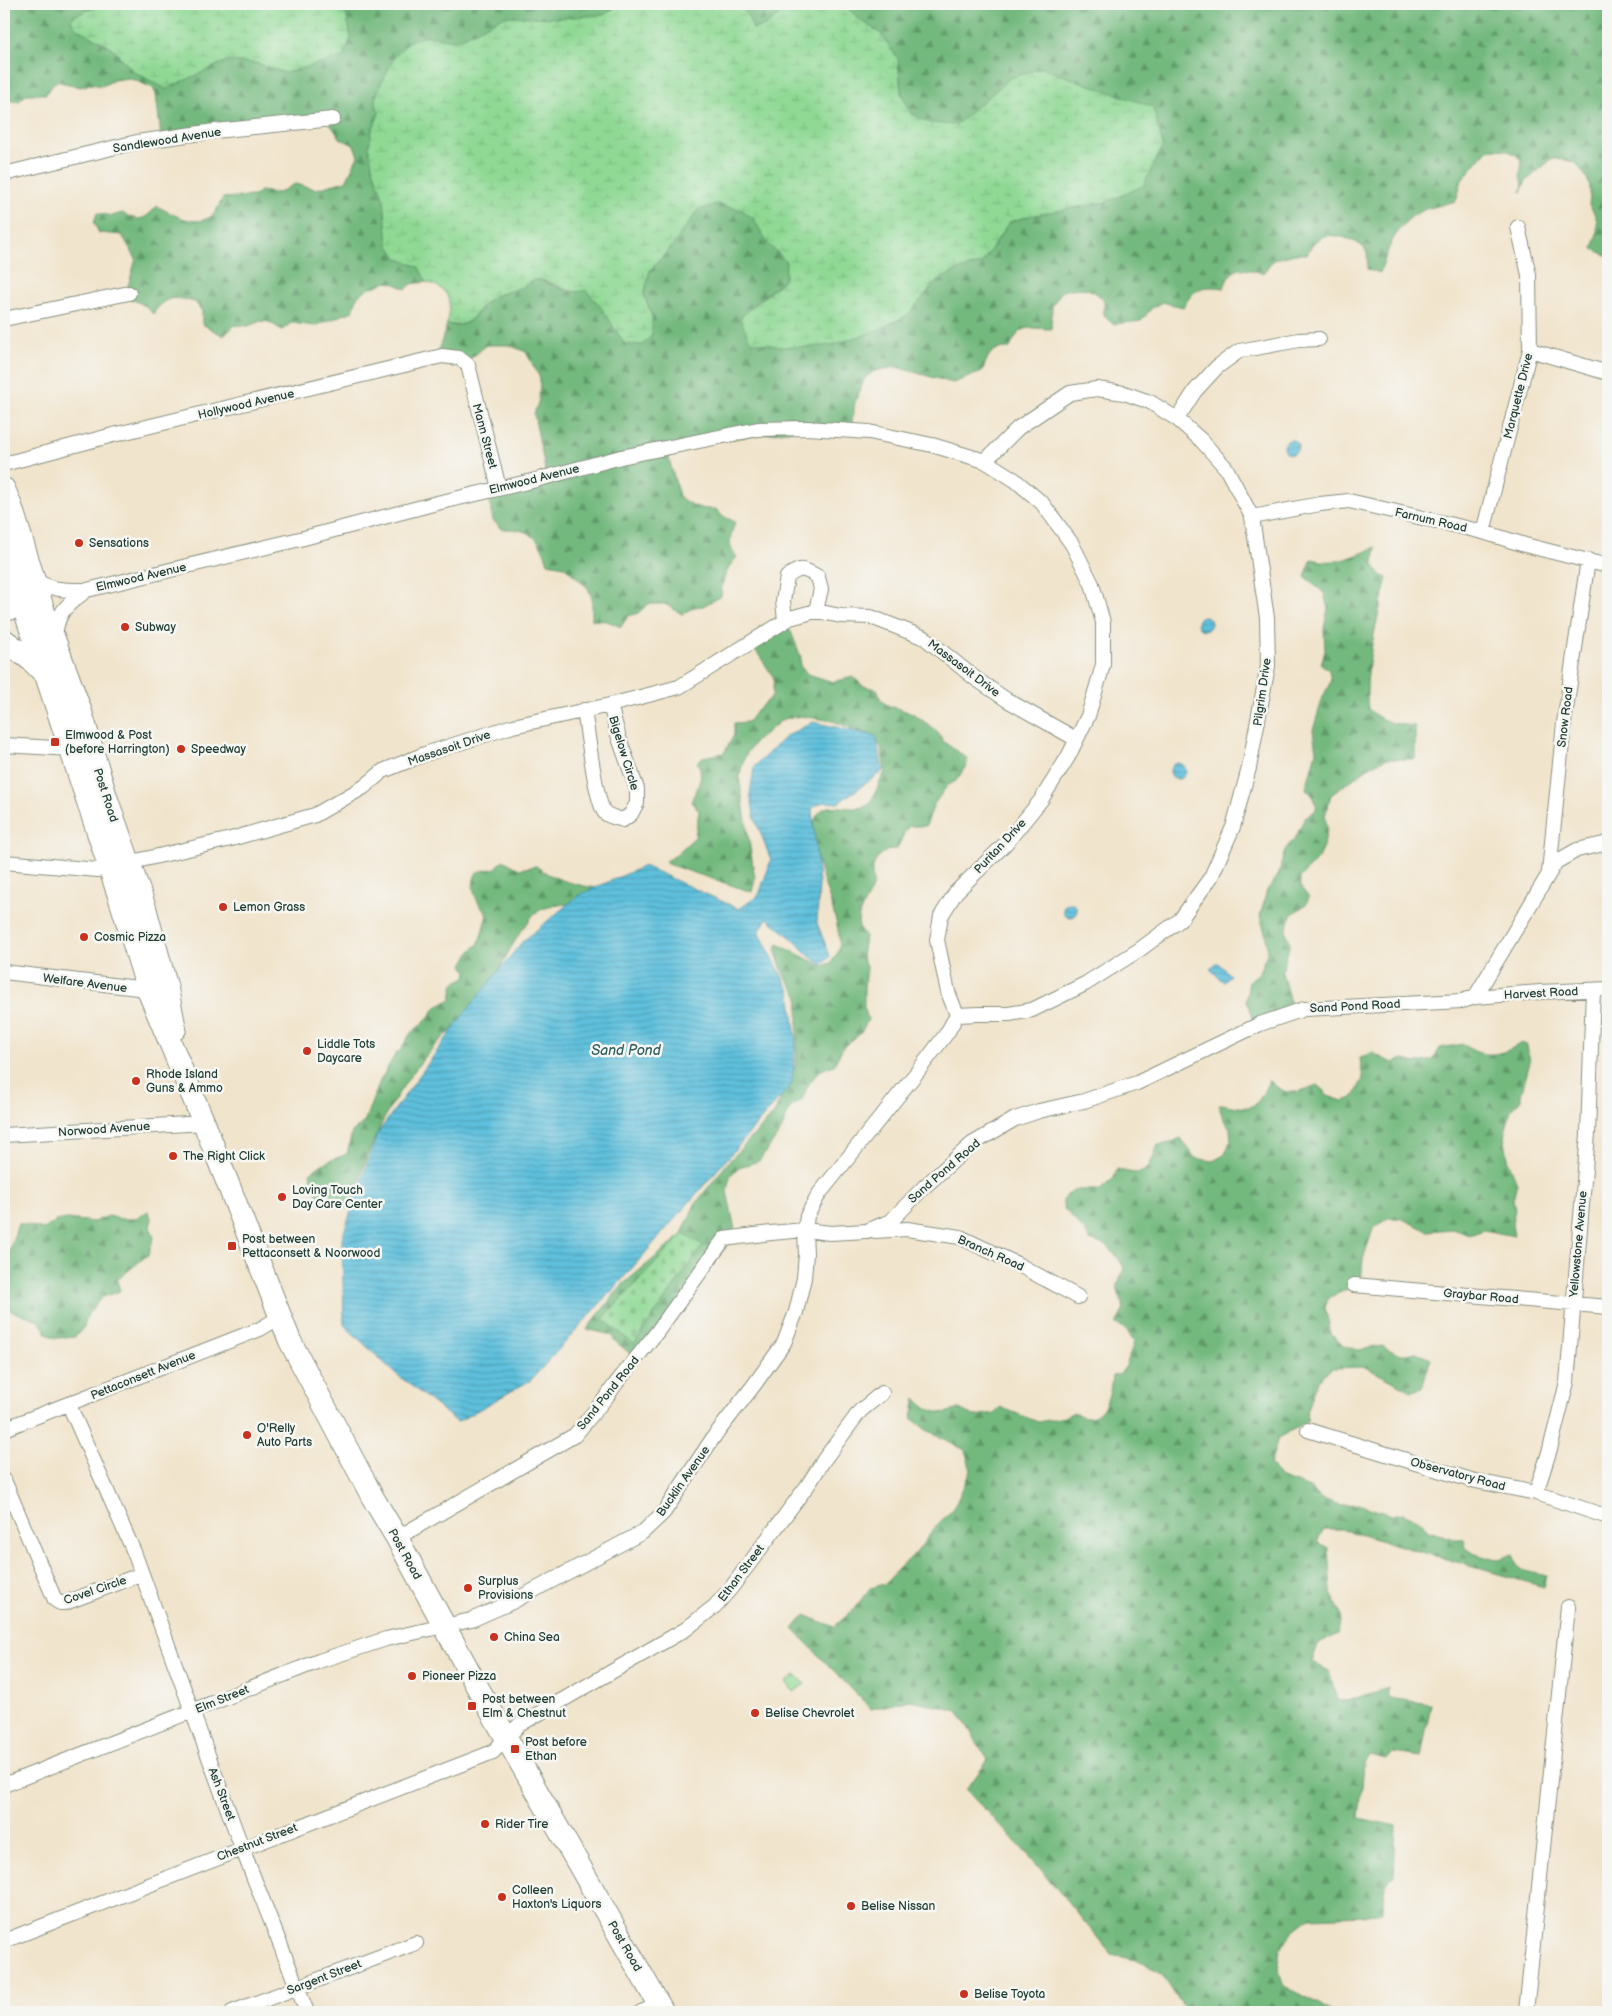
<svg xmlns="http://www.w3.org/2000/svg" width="1612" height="2016" font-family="'Balsamiq Sans',sans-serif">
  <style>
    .forest { fill: url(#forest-firs); stroke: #497b59 }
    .wetland { fill: url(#wetland-marsh); stroke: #578b64 }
    .cemetery { fill: url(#cemetery-stones); stroke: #578b64 }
    .water { fill: url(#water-rules); stroke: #3e7e88 }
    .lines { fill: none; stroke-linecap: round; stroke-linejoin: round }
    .minor-casing { stroke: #889080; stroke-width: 16 }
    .primary-casing { stroke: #889080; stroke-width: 24 }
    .minor { stroke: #fff; stroke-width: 14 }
    .primary { stroke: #fff; stroke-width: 22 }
    .poi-dot { fill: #c8321e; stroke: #f6f6f2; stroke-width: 2 }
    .labels { text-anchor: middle; stroke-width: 5; stroke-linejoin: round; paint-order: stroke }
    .street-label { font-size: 12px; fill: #1f3d34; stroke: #f6f6f2 }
    .poi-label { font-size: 12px; fill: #1f3d34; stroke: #f6f6f2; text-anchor: start }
    .water-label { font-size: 14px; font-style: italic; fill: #2f5e5e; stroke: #f6f6f2 }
  </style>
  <defs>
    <pattern id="forest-firs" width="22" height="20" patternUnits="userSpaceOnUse" patternTransform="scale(1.25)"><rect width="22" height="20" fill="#73b97e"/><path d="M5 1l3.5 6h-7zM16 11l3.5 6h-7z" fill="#5e9868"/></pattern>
    <pattern id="wetland-marsh" width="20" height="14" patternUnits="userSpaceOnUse" patternTransform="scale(1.25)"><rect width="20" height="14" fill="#8fd994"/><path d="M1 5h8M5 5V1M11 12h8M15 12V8" fill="none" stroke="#7bbb80"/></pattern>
    <pattern id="cemetery-stones" width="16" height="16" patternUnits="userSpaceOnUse" patternTransform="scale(1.25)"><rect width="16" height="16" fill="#8fd994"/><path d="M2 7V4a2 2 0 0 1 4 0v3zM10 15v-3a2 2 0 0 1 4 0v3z" fill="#7bbb80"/></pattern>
    <pattern id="water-rules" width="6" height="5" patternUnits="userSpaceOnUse" patternTransform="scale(1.25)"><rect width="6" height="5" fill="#5ec0dd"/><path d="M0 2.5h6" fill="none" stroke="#4d9db4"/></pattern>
  </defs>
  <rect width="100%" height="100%" fill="#f6f6f2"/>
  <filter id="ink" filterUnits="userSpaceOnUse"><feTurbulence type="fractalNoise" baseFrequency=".02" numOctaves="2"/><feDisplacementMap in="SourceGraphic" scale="10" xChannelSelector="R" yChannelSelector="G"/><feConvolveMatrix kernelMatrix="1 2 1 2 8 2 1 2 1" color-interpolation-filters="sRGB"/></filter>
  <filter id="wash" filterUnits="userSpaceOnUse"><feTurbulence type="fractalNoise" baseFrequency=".0096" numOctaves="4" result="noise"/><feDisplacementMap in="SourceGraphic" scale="20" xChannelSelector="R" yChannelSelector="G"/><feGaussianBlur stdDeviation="1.12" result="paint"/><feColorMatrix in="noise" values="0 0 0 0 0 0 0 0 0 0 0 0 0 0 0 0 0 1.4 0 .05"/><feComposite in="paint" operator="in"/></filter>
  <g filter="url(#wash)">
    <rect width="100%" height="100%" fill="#f1e4cc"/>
    <path class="forest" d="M4,4H104L76,15L71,21L77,28L111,47L133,71L166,89L227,61L256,63L285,73L351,38L344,4H620L604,15L556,18L454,40L427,36L375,99L379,113L371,134L372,165L384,200L388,244L397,258L419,267L426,282L412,284L406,289L393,283L386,282L367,289L357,297L353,311L315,326L291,323L282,330L269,322L261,321L248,326L235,325L224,336L202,324V311L195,302C174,297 167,294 153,314C143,299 127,302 119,291L128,286L136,259L122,235L99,233L94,223L97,213L112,216L122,213C139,222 144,221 157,206C172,214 196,229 213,215C217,211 220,202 223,198L254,196L260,191L278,193L295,184L316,189L346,181L358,156L354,145L341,139L327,120L161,137L156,94L153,88L129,78L114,80L102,86L90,84L81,87L56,81L46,94H27L18,102L4,99Z
      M743,4H793L765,26L752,29Z
      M843,4H1608V256L1593,249C1598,231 1601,221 1589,205C1592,182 1589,180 1575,162L1553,158L1526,181L1521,192L1523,183L1520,175L1522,161L1515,154L1506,150L1494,149L1487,150L1462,180L1456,201C1446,204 1436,206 1426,209C1397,220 1389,246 1380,273L1367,269C1367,265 1368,258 1367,253C1363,241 1334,232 1322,237C1315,240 1310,248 1307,254H1294L1273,260L1263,273C1241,268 1232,264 1224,288C1201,285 1195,288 1183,307L1162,302L1152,308L1141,321L1114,324L1104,316V300C1091,286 1079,287 1062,291L1052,306L1051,329C1026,328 1021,323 1010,348C989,348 989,355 982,372L953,383L896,367L874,371L865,378L855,402L851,428H808L666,448L679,496C689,506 702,510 716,509L721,515L735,522C731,537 726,545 737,557C727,568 722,580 721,596L703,606L694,607L682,614L665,604H648L638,613L628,616L621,627L607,621L592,620V598L588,588L564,566L548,563C540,536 529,528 501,529L493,520L487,492L546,474L534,414L539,400L540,378L526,352L509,345H487L460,367L450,356H437L447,324L456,326L469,322L491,297L521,287L533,279L543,281L569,292L586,290L600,305L613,324L652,317L644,295L650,270L673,245L698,210L716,204L741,210L754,218L768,244L786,261L785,279L754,304L782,347L832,345L875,331L908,315L934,284L953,272L982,263L1009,223L1029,216L1106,202L1152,107L1115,95L1010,78L956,126L929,124L912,114L901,93L898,59L881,34L858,18Z
      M1376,547L1373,564L1380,575L1387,578C1378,617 1363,670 1368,709C1384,723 1394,724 1415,726V759H1385L1368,768L1331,795L1325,816L1327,828L1324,845L1318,858L1300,878V886L1309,898L1305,905L1291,915L1286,931L1290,943L1282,972L1292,1010L1255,1024L1246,1000L1249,981L1258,974L1267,954L1266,936L1260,916L1267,890L1278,876L1285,850L1297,835L1304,819L1316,810C1317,801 1313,795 1306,789L1316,752L1313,730L1323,697L1331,681L1329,670L1321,664L1325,651L1324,628L1328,609L1324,593L1305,576L1312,559C1336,566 1355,556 1376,547Z
      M788,628L791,632L801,657L800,666L808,674L833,682L853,677L863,686L877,689L880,698L887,705L914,714L937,731L944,742L968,759L966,766L956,781L947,786L934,804L926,826H909L905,831L897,849C883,849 873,859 872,874C872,878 874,881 873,885C868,903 848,919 865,936L862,958L867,969L864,986V1007L868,1019L861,1033L843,1047L834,1065L819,1071L808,1085L802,1100L790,1108L781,1131L759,1161L739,1167L730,1176L727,1191L736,1235L633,1356L615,1341L611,1335L587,1329L622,1285L681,1236L695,1204L730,1160L774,1114L796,1064L799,997L783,973L775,950L778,944L822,966L831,963C833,959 838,954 839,949C845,917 793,831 822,810C831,803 846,809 856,808C861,808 866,806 870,804L885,771L881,747L873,737L833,721L801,716L783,719L756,741L745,756L739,777L755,878L752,892L667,864L665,861L673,857L695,837L699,811L691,802C696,789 706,775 697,762L703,757L724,753L734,735V723L748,722L757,710L772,697L774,678L753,646L756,642Z
      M503,860L519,869L536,866C550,877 563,881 580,885C591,888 596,886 607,892C588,908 557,899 535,913C532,916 529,921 526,925C507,949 497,979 479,1003C466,1020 447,1032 433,1048C392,1093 365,1149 352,1209C320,1206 319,1203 310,1173L324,1163L347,1154L352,1132L364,1122L380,1081L396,1053L401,1050L410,1034L428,1019L435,1008L451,999L454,983L466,977L467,971L463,965L470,952L479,943L487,915C477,902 468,888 477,872L496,868Z
      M1521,1043L1527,1045L1530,1062L1521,1095V1100L1511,1110L1504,1136L1509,1163L1517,1183L1513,1199L1515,1209L1512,1224L1514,1236L1484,1230L1469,1235L1453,1229L1428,1231L1400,1218H1388L1373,1229L1363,1259L1361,1282L1329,1298L1325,1307L1331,1333L1343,1346L1359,1350L1382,1346L1400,1355L1416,1352L1431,1358L1422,1388L1412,1391L1365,1367L1332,1368L1318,1380L1306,1415L1308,1421L1278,1438L1270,1464L1279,1477L1310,1488L1319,1498L1340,1505L1358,1504L1391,1515L1403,1513L1421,1521L1428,1531L1455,1539H1464L1466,1548L1475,1554L1496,1560L1513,1554C1518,1573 1530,1572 1547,1576L1544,1587L1341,1529H1324L1317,1541L1328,1549L1331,1592L1341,1615L1338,1634L1319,1643L1312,1662L1329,1671L1337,1699L1347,1701L1388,1688V1698L1431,1704L1421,1757L1394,1753L1386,1759L1369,1755L1364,1764L1359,1818L1396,1826L1394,1876C1381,1884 1384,1897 1383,1912L1364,1916L1310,1918L1296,1929L1280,1949L1277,1969L1285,1987L1322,2005L1332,2012H1186L1163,1976L1143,1962L1111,1954L1033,1860L966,1790L988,1760L958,1711L911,1700L871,1709L793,1629L805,1615L834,1627L854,1609L870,1588L885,1584L898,1569L916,1553L937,1525L954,1508L971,1470L965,1450L925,1429L912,1418L916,1398C930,1413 940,1416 959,1409L974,1416L994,1413L1000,1407L1038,1422L1064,1417L1072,1413C1077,1414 1082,1417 1087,1417C1106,1418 1111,1390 1112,1376L1120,1374L1126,1366L1134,1342L1126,1329L1116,1324L1124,1309L1117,1288L1124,1268L1120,1261L1108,1246L1090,1240L1084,1230L1065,1210L1062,1200L1073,1190H1100L1114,1178L1117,1169C1146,1178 1148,1172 1158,1145L1166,1144L1181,1138L1195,1158L1213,1161L1224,1155L1231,1141L1230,1128L1223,1119L1219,1105L1222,1104C1253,1111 1257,1109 1269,1080C1286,1098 1296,1093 1317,1085L1324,1091L1325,1095L1343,1101L1353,1098L1363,1079L1360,1058L1367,1056L1371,1052L1392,1063L1403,1059L1416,1063L1433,1060L1440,1048L1464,1044C1481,1060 1504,1055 1521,1043Z
      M148,1211L152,1219L150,1227L154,1238L150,1248V1253L117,1280L120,1291L101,1298L88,1314L84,1327L75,1337L56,1338L47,1334C38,1311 21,1319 4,1307V1299L8,1286L4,1274V1262L9,1253L18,1223L44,1229L56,1221L67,1219L93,1222L109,1216L121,1219H136Z"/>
    <path class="wetland" d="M104,4H344L351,38L343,57L285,73L256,63L227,61L166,89L133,71L111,47L76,28L71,20L76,15Z
      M620,4H743L753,29L765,26L793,4H843L858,18L881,34L898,59L901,93L912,114L929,123L956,125L1010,78L1041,68L1153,107L1163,146L1143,186L1106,202L1029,216L1009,222L982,263L953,272L934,284L908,315L875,331L832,345L809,347H782L750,341L740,318L785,279L786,261L768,244L754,219L742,210L716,204L698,210L673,245L650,270L644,295L652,317V335L643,345L625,344L600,306L586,290C564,297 554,278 535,280C530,280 526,285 522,287C513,291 501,292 493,297C473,307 476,330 447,324C452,301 451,289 426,282L419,267L397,258L388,244L384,200L372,165L369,149L371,134L379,113L375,99L381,84L395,56L411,40L427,36L454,40L464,37L505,16L556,18L604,15Z"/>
    <path class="cemetery" d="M683,1234L703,1245L634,1344L603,1319Z
      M796,1674L805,1684L794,1692L786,1682Z"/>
    <path class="water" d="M1284 447a7 7 0 1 1 14 0a7 7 0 1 1-14 0Z
      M1197 623a7 7 0 1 1 14 0a7 7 0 1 1-14 0Z
      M813,722L876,736L883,771L838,803L823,802L812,808L819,883L817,923L830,956L822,965L809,956L794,940L767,918L759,932L790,991L796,1038L792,1084L627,1274L531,1380L457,1422L395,1373L344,1325L342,1238L377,1134L464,1014L522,942L579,895L644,866L739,909L759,895L771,860L755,819L750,794L754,767L786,736Z
      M1170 771a8 8 0 1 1 16 0a8 8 0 1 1-16 0Z
      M1063 910a7 7 0 1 1 14 0a7 7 0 1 1-14 0Z
      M1217,962L1230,975L1223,982L1210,969Z"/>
  </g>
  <g filter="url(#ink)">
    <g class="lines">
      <defs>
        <path id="minor" d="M4,174L137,142L215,131L333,119
          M4,319L129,293
          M1530,350L1608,373
          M1177,419L1195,391L1217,367L1239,351L1299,340L1319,339
          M4,464L113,435L442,356L459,358L468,365L499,488
          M1252,517L1320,504L1349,501L1483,532L1525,545L1608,566
          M1483,532L1530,350L1529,275L1518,227
          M785,621L783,601L787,577C800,567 804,568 818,577L821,589L816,611
          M55,636C58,610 67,605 87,590
          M584,710C587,728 596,804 605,813C610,817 617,818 623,820L631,814L637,803V789L619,738L610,705
          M4,745L71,749
          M4,862L98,870L231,839L315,815L364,787L383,771L425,754L513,726L610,705L679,687L790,618L816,611L841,616L871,617L925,638L976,679L1007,700L1076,739
          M1549,872L1564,723L1588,560
          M4,972L154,990
          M1475,997L1540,992L1608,989
          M957,1015L979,1014H1009L1032,1010L1085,984L1139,950L1180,920L1211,877L1233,827L1249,768L1268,666L1267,618L1252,517L1226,468L1201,440L1177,419L1150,402L1124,393L1097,389L1070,393L1018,428L985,461
          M4,1135L204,1123
          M875,1231L907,1229L960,1237L1019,1265L1078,1297
          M1354,1285L1608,1307
          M69,1405L134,1552L242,1848L307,2012
          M4,1429L260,1329L280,1317
          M1308,1430L1471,1480L1536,1493L1608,1517
          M4,1480L55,1600L60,1603H65L142,1574
          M1536,1493L1550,1449L1567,1382L1588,1134L1593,990
          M397,1538L575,1435L608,1395L614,1386L657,1332L724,1239L771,1233L805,1230L830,1233L867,1231L891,1221L924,1187L972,1144L1015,1119L1039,1111L1084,1101L1137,1083L1260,1024L1304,1009L1462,1001L1475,997L1556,862L1577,850L1608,843
          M4,1785L319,1661L386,1639L471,1620L512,1602L643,1532L664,1512L713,1438L754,1385L784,1343L796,1312L804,1278L806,1254L805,1230L807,1216L819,1194L918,1071L947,1033L957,1015L948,992L937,940L941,916L956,892L1006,843L1041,800L1068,757L1088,716L1103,665V622L1092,584L1072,544L1042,503L1015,480L985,461L932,445L869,432L807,428L758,429L621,457L532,481L437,503L300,539L87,590C66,590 50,591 33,578
          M4,1941L493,1752L519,1725L686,1629L715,1606L731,1588L810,1482L823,1461L860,1411L882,1393
          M232,2012L416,1943
          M641,2012L659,2005
          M1526,2012L1568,1607"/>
        <path id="primary" d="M4,489L11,506L44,612L81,712L106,797L145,908L167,989L175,1029
          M4,548L122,905L148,990L204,1123L290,1341L373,1498L397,1538L479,1690L663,2012
          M4,610L37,602
          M4,640L31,660L43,672"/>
      </defs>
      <use href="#minor" class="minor-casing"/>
      <use href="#primary" class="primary-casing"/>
      <use href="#minor" class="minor"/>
      <use href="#primary" class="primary"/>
    </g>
  </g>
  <g class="poi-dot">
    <circle cx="79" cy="543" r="5"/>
    <circle cx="125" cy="627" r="5"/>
    <rect x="50" y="737" width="10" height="10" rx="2.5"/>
    <circle cx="181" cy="749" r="5"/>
    <circle cx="223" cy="907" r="5"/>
    <circle cx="84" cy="937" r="5"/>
    <circle cx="307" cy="1051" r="5"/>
    <circle cx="136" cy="1081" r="5"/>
    <circle cx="173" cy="1156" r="5"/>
    <circle cx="282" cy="1197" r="5"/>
    <rect x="227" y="1241" width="10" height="10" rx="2.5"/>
    <circle cx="247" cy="1435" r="5"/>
    <circle cx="468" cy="1588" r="5"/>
    <circle cx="494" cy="1637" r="5"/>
    <circle cx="412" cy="1676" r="5"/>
    <rect x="467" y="1701" width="10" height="10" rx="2.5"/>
    <circle cx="755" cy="1713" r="5"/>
    <rect x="510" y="1744" width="10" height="10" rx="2.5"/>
    <circle cx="485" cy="1824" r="5"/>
    <circle cx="502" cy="1897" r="5"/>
    <circle cx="851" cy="1906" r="5"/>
    <circle cx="964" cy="1994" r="5"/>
  </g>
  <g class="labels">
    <g class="street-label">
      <text transform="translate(167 140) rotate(-9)" y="4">Sandlewood Avenue</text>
      <text transform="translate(1518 396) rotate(-76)" y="4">Marquette Drive</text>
      <text transform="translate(246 404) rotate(-13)" y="4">Hollywood Avenue</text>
      <text transform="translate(485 436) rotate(75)" y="4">Mann Street</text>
      <text transform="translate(534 479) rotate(-14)" y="4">Elmwood Avenue</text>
      <text transform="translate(1431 520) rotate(13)" y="4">Farnum Road</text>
      <text transform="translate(141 577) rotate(-13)" y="4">Elmwood Avenue</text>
      <text transform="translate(964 668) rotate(37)" y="4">Massasoit Drive</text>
      <text transform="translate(1262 692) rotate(-82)" y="4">Pilgrim Drive</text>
      <text transform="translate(1565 717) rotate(-83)" y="4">Snow Road</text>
      <text transform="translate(449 748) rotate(-19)" y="4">Massasoit Drive</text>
      <text transform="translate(624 753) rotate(73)" y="4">Bigelow Circle</text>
      <text transform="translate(106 795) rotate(72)" y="4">Post Road</text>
      <text transform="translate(1000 846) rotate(-47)" y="4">Puritan Drive</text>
      <text transform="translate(85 983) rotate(7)" y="4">Welfare Avenue</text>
      <text transform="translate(1541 993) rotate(-3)" y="4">Harvest Road</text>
      <text transform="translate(1355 1006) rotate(-3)" y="4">Sand Pond Road</text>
      <text transform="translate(104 1129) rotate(-4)" y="4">Norwood Avenue</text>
      <text transform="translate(944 1171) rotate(-41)" y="4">Sand Pond Road</text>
      <text transform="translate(1578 1244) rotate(-85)" y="4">Yellowstone Avenue</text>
      <text transform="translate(991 1253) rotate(24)" y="4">Branch Road</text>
      <text transform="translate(1481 1296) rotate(5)" y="4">Graybar Road</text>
      <text transform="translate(143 1375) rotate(-22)" y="4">Pettaconsett Avenue</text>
      <text transform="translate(608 1393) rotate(-51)" y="4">Sand Pond Road</text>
      <text transform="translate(1458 1474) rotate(15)" y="4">Observatory Road</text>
      <text transform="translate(683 1481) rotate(-55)" y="4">Bucklin Avenue</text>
      <text transform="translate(405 1554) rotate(61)" y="4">Post Road</text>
      <text transform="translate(741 1573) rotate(-53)" y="4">Ethan Street</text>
      <text transform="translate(95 1590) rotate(-19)" y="4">Covel Circle</text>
      <text transform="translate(222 1699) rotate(-22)" y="4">Elm Street</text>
      <text transform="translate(222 1794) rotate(69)" y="4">Ash Street</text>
      <text transform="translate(257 1842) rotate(-21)" y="4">Chestnut Street</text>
      <text transform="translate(625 1946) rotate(60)" y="4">Post Road</text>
      <text transform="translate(324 1977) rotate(-21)" y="4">Sargent Street</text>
    </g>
    <g class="poi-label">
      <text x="89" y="547">Sensations</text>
      <text x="135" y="631">Subway</text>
      <text x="65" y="739">Elmwood &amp; Post<tspan x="65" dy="14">(before Harrington)</tspan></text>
      <text x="191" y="753">Speedway</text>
      <text x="233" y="911">Lemon Grass</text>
      <text x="94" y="941">Cosmic Pizza</text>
      <text x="317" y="1048">Liddle Tots<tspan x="317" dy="14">Daycare</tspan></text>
      <text x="146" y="1078">Rhode Island<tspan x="146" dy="14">Guns &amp; Ammo</tspan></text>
      <text x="183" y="1160">The Right Click</text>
      <text x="292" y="1194">Loving Touch<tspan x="292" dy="14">Day Care Center</tspan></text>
      <text x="242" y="1243">Post between<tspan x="242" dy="14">Pettaconsett &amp; Noorwood</tspan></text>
      <text x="257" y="1432">O'Relly<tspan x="257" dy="14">Auto Parts</tspan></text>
      <text x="478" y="1585">Surplus<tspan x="478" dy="14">Provisions</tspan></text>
      <text x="504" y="1641">China Sea</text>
      <text x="422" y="1680">Pioneer Pizza</text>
      <text x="482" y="1703">Post between<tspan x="482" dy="14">Elm &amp; Chestnut</tspan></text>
      <text x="765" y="1717">Belise Chevrolet</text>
      <text x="525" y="1746">Post before<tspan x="525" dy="14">Ethan</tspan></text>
      <text x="495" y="1828">Rider Tire</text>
      <text x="512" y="1894">Colleen<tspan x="512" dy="14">Haxton's Liquors</tspan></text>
      <text x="861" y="1910">Belise Nissan</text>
      <text x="974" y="1998">Belise Toyota</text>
    </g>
    <g class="water-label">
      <text x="626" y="1055">Sand Pond</text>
    </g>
  </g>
  <rect width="1612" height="2016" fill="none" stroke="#f6f6f2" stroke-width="20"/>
</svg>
